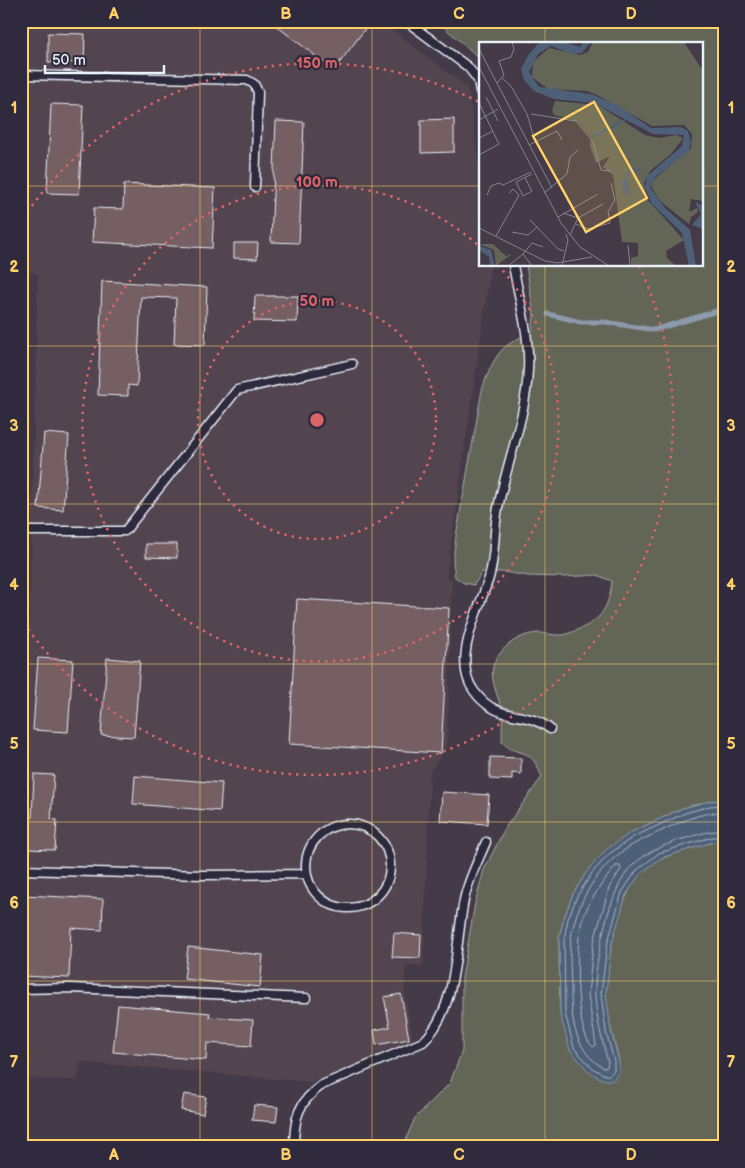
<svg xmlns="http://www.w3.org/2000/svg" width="745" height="1168" font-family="'Balsamiq Sans',sans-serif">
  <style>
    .built { fill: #534550 }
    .green { fill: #636557; stroke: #a6aba8 }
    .water { fill: #4e6078; stroke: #8c9aab }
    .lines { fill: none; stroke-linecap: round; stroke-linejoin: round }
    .shore { stroke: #aab7c5; stroke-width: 1 }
    .stream { stroke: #8c9aab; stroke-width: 5 }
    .building { fill: #755e63; stroke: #e8f1f8 }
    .lane-casing { stroke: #e8f1f8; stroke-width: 11 }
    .lane { stroke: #2f2a3d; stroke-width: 8 }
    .grid { fill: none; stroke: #ffd166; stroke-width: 1; stroke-opacity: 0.55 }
    .ring { fill: none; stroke: #db6466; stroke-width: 2.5; stroke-dasharray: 2.5 5 }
    .inset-river { fill: none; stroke: #4e6078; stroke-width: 2.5 }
    .inset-road { fill: none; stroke: #86838e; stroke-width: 1 }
    .view { fill: #ffd166; fill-opacity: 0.15; stroke: #ffd166; stroke-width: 2.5 }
    .inset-edge { fill: none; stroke: #e8f1f8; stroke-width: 2.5 }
    .centre { fill: #db6466; stroke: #2f2a3d; stroke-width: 2.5 }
    .ring-label { font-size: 15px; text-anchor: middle; font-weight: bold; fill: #db6466; stroke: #2f2a3d; stroke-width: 4.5; stroke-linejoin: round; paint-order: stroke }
    .neatline { fill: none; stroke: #ffd166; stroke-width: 2 }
    .grid-label { font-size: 16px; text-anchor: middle; font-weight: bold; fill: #ffd166 }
  </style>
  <rect width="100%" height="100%" fill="#443a48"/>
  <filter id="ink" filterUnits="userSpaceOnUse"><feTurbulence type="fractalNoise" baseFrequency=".02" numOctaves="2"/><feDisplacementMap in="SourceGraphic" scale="10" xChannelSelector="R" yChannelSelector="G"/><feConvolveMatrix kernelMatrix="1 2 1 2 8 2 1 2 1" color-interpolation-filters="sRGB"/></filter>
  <g filter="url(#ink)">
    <path class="built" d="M21,21H381L468,88L480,170V265H491L446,579H452L447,747L430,771L423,966L406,965L404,991L413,1042L313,1082L80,1062L77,1080L21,1078V804L24,803L26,742L38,273L21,272Z"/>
    <path class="green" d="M437,21H724V800L710,801L683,808L630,833L588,870L573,894L564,918L559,938L560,1014L619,1061C614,1039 606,1016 606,994C606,962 618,898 640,874C652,861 667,856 683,851C697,847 709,841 724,842V1147H405L406,1139L415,1118L450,1083L462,1051V978L475,903L484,870L505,828L542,777C538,768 534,756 523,753C512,749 512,751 502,742C502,731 503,719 501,708C498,695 490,681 493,667C498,648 520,633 540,633C547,633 555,636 563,635C567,634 573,632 577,630C602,621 609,606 612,581L597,575L565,577L528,576L504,572H482L474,585L464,583L455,577L453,561L456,536L482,390C486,378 492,361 501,351C509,342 522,337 532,331L534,315L526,265H701V44H480V60L476,55Z"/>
    <path class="water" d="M724,800V842H713L661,858L640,874L626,895L611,946L606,994L611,1031L619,1061V1072L613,1080H604L589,1072L570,1050L560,1014L559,938L564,918L573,894L588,870L606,850L630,833L683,808L710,801Z"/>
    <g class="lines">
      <path class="shore" d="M724,805L710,806L685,813L633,837L609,854L592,873L577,896L568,919L564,939L565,1013L574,1048L592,1068L605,1075H610L614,1070V1061L606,1032L601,994L607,945L622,892L637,870L659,853L712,837H724
        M724,812C700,812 680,822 659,832C643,839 626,847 613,859C591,879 575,909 571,938C569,956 571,974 571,992C571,1022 576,1052 604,1068L607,1067L608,1062C602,1040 596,1018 595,995C594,963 609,887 633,865C647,852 662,846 679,840C694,836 708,830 724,831
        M616,866H620L621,869L609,888L593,945L588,995L596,1045L593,1047C574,1032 575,944 582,921C589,900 602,883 616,866Z"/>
      <path class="stream" d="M548,314L581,322H605L654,330L717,311L724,312"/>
    </g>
    <path class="building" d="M270,21H355L365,29L334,70Z
      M48,33L85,34L84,63L48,62Z
      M51,104L83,105L79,194L47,193Z
      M454,119V152L421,153V120Z
      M276,121L304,122L299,243L271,242Z
      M124,184L215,188L212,248L92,242L94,208L123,209Z
      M234,243H258L257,259L234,258Z
      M102,281L207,287L205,345L174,344L176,298L141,297L137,386L128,385V396L98,395Z
      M255,296H298L297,322L254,321Z
      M44,433L69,435L63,510L38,508Z
      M146,544H177V558L146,557Z
      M297,599L449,608L441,753L289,744Z
      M38,658L73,660L68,732L33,730Z
      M107,658L140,661L134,737L101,735Z
      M490,757L521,758V774L512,773V780L490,779Z
      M34,774L54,775L51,819L57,820L55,850L27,849L28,843H24L25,827H29V818H32Z
      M135,776L222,783L220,811L133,804Z
      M442,792L489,795L487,824L440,821Z
      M23,895L103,899L102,930L71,928L69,978L21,976Z
      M394,933L421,935L420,958L392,957Z
      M188,947L263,955L260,987L184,979Z
      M401,994L409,1039L376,1045L374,1030L390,1027L384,997Z
      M118,1005L210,1013L209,1017L253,1020L251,1046L207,1043L206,1060L113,1052Z
      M184,1094L206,1097L203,1114L181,1110Z
      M254,1105L278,1107L276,1122L252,1120Z"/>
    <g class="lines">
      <defs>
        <path id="lane" d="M406,21L468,67L478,80L480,91
          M21,75L247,80L254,84L258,92L255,187
          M513,265C519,299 530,335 528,370C526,416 508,459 499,503C493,528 496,554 489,578C479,610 451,660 474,691C498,724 526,709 550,729
          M21,531H125L237,390L352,364
          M306 866a42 42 0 1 1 84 0a42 42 0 1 1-84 0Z
          M21,870L204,875L307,874
          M21,989L70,988L306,998
          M21,1142L30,1147
          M294,1147C294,1118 298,1102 322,1085L423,1042C458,1009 455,945 464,900C468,880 478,861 486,842"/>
      </defs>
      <use href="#lane" class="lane-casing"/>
      <use href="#lane" class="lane"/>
    </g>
  </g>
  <path class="grid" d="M200,21V1147M372,21V1147M545,21V44M21,186H480M701,186H724M545,265V1147M21,346H724M21,504H724M21,664H724M21,822H724M21,981H724"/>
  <g class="ring">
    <circle cx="317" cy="420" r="119"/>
    <path d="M498 265A238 238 0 1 1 479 246"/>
    <path d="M23 218A357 357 0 0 1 479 102M639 266A357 357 0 0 1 23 622"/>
  </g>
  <g transform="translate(479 42)">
    <rect width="224" height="224" fill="#443a48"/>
    <path d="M114,0H205L224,29V159L212,157L210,170L218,166L219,170L212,175L210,182L181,159L172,144L174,138L212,106L213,92L205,83L173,84L118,53L108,49L69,47L53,35L54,20L70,6L101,13L109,10ZM76,59L119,63L166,93L180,96L197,93L204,96L192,112L171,129L165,141L168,157L205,198L187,209L188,216L197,224H152V216L159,214V201L143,200L134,133L124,125L131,114L117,121L111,104L112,96L98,79L75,73L73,68ZM0,202H14L27,214L33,212L17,224L15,208Z" fill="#636557"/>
    <path d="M66,0H85L101,5L105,0H112L103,11L93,12L72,4L59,12L50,30L60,45L112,52L138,63L172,86L202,85L209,89L212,100L209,110L176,135L171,145L186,166L211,188L217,224H210L203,191L173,162L166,146L168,134L203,104L205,93L174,92L115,61L75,57L55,49L45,38L42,27L50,12L59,2ZM151,126L166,128L153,130L147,135L153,156L146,152L142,142ZM216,160L224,164V187L213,183L222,172ZM0,204L12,208L16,224H11L10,215L0,208Z" fill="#4e6078"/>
    <path class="inset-river" d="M113,95L146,78"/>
    <path class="inset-road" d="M0,7L73,146M0,25L82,181L101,205L130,224M23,36L32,44L48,72M18,41L25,33L20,19L32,15L35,7L33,0M7,55L19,79M0,61L20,102L0,113M48,72L55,96L78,138M52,72L97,79L114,100L122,128L132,129M0,78L19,67M0,96L14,89M50,103L78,89L83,98M46,136L53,149L44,154L37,140L53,132M65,151L88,132L91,115L99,108M8,153L12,144L20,141L24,143L52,130M84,171L99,176M79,175L119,152M51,178L79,207L85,209M97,182L109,187L131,181L129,170L136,158L132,141M0,186L66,219L78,221L113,215M33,190L49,193L58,185M91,193L99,176L124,162M17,194L40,153L34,147L30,151M149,203L151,224M29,224L44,212M53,224L44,212L53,201L64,205M83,224L89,198L87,192"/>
    <path class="view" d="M115,60L168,156L107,190L54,94Z"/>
    <rect width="224" height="224" class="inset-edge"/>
  </g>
  <circle cx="317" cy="420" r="8" class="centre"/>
  <g class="ring-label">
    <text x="317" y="68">150 m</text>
    <text x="317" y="187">100 m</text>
    <text x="317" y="306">50 m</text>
  </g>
  <rect width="745" height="1168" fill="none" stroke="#2f2a3d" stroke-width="55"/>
  <path d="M45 65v8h119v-8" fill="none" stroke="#e8f1f8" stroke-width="2.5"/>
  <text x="52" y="65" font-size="15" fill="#e8f1f8" stroke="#2f2a3d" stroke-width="4" paint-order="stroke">50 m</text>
  <rect x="28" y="28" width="690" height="1112" class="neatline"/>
  <g class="grid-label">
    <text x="114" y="19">A</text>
    <text x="286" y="19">B</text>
    <text x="459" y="19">C</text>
    <text x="631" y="19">D</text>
    <text x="14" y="113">1</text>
    <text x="731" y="113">1</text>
    <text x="14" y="272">2</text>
    <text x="731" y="272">2</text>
    <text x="14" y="431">3</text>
    <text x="731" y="431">3</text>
    <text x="14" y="590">4</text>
    <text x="731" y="590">4</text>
    <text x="14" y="749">5</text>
    <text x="731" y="749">5</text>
    <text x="14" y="908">6</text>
    <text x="731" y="908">6</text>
    <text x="14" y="1067">7</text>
    <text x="731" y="1067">7</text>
    <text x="114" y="1160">A</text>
    <text x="286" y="1160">B</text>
    <text x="459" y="1160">C</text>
    <text x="631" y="1160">D</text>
  </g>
</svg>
